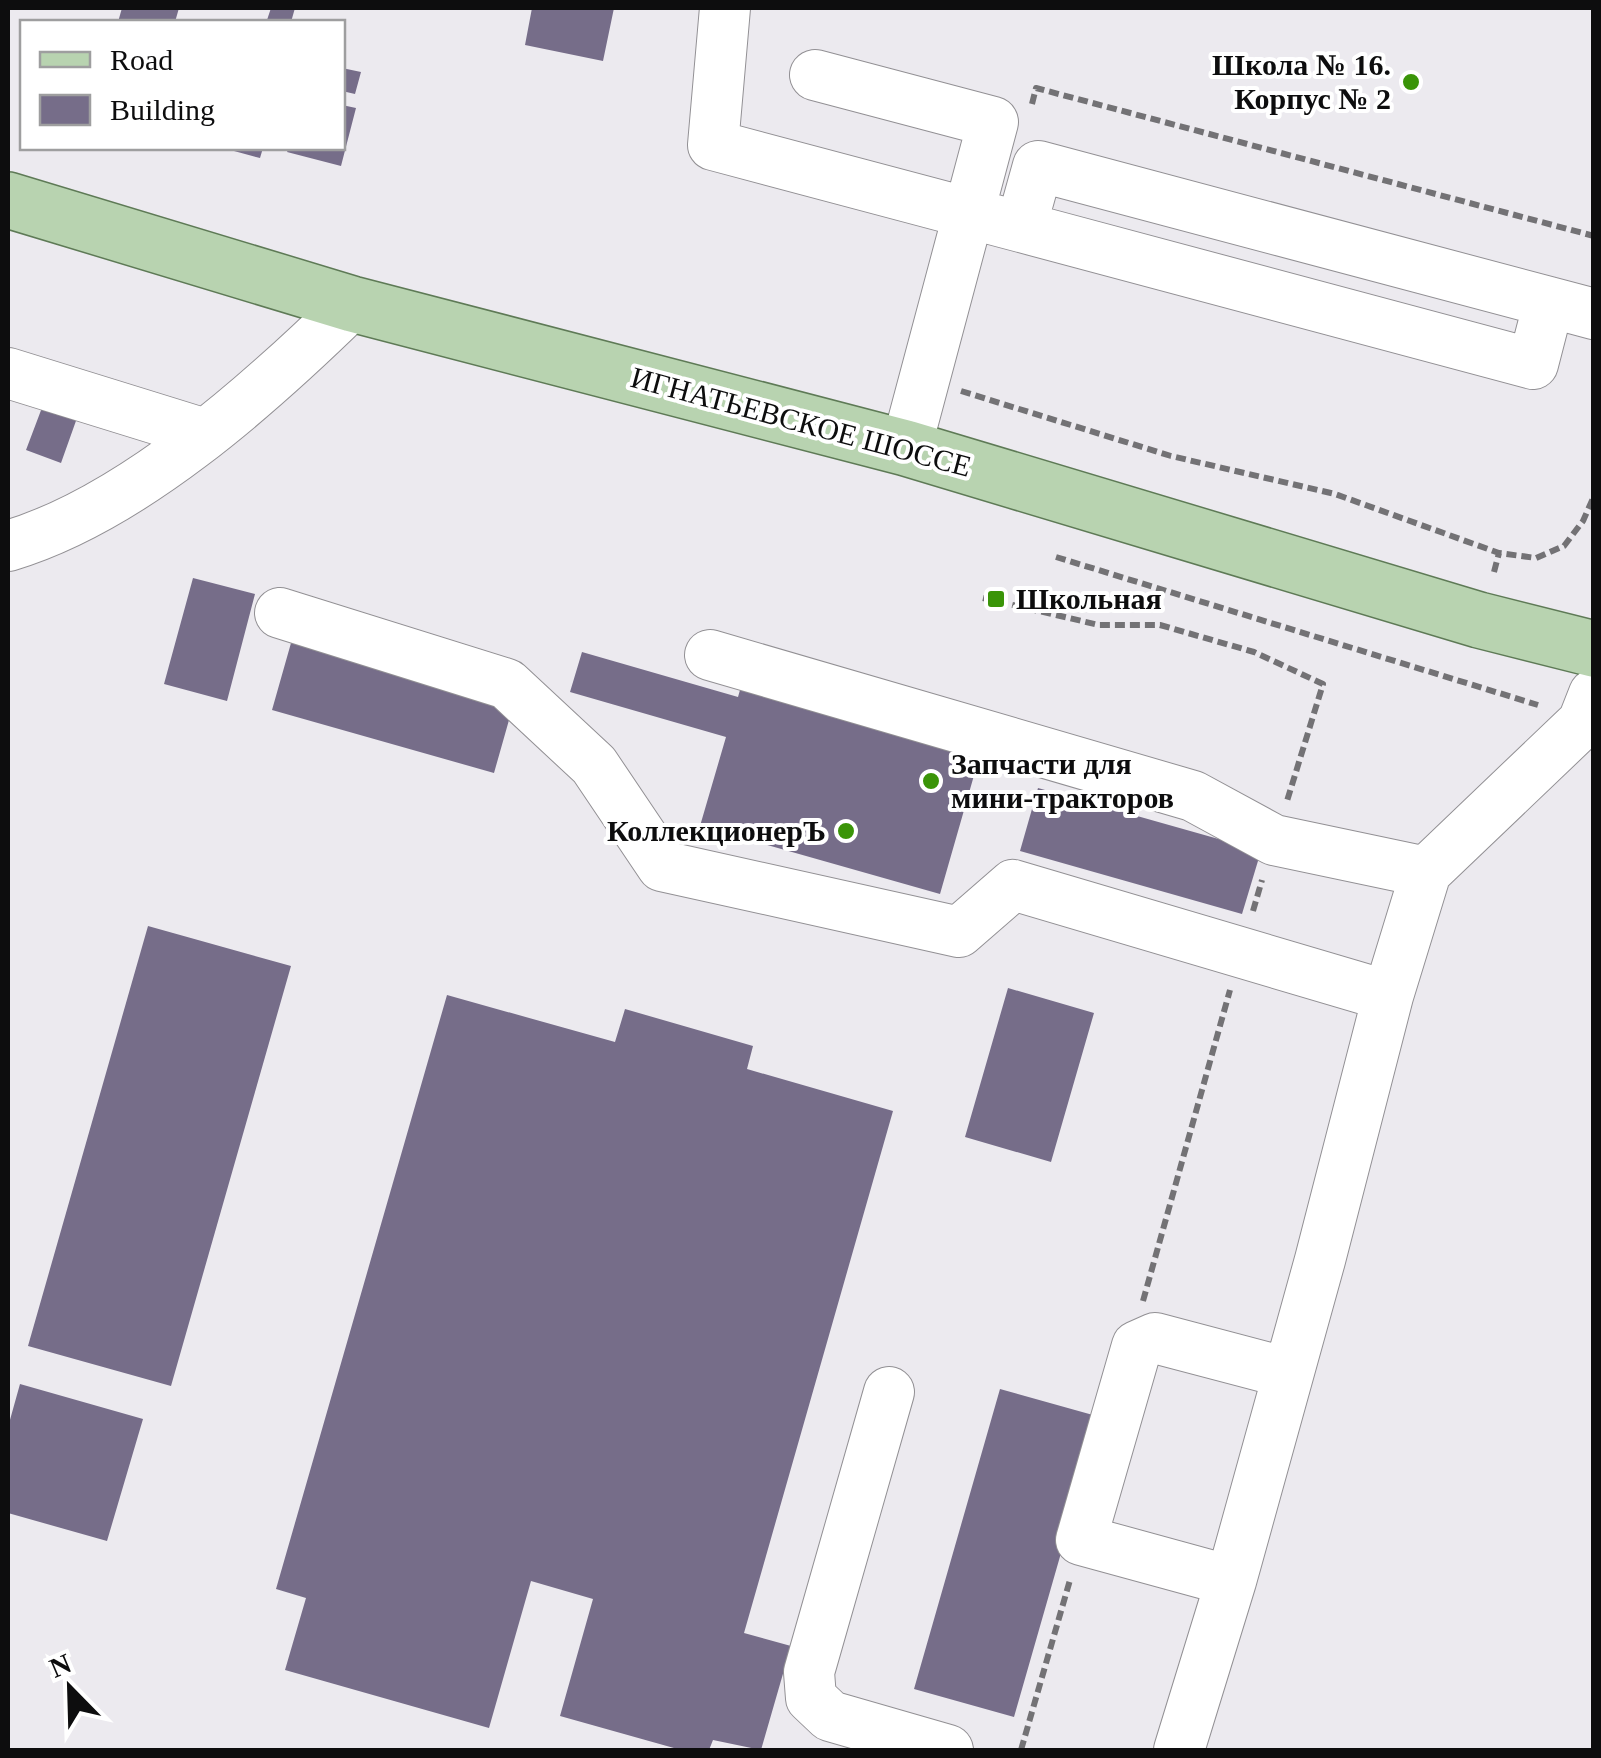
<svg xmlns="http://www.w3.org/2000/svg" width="1601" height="1758" font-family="'Times New Roman',serif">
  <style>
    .building { fill: #766d89 }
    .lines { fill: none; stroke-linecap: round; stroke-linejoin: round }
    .minor-casing { stroke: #929094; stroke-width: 52 }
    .major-casing { stroke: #5e7a56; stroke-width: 58 }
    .path { stroke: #737275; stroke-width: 6; stroke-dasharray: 10 5; stroke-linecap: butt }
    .minor { stroke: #fff; stroke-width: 50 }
    .major { stroke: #b8d3b0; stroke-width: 55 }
    .poi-dot { fill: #3a9408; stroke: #fff; stroke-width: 4 }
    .labels { text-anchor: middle; stroke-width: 8; stroke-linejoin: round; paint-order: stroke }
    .poi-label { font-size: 30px; font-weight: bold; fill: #0d0d0e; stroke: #fff; text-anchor: end }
    .street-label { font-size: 30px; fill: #0d0d0e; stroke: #fff }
  </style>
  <rect width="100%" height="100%" fill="#eceaef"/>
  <path class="building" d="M122,8H179L175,22H118Z
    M271,8H295L291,22L267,20Z
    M532,8H614L603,61L525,45Z
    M342,68L361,72L355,94L342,91Z
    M342,105L356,108L341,166L287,152L289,148H342Z
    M223,148H263L260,158Z
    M43,405L77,418L61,463L26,450Z
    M193,578L255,594L227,701L164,684Z
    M291,643L513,706L494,773L272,710Z
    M582,652L738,697L742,683L981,751L940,894L700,826L726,737L570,692Z
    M1038,788L1261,851L1242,914L1020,851Z
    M148,926L291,966L171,1386L28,1346Z
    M1008,988L1094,1013L1051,1162L965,1137Z
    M447,995L615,1042L625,1009L753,1046L747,1069L893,1111L744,1633L791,1646L761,1750L713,1740L709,1750H681L560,1716L593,1599L531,1581L489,1728L285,1670L306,1598L276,1589Z
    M20,1384L143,1419L107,1541L8,1513V1427Z
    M1000,1389L1100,1417L1014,1717L914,1689Z"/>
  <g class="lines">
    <defs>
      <path id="minor" d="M725,8L713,145L1021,227L1038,166L1594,314
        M815,75L993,122L906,448
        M1021,227L1533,364L1549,302
        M8,373L205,434
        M8,546C132,509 260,394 352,304
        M280,613L507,684L594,765L662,866L959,932L1013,885L1388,996
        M710,655L1193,796L1274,840L1426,872
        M889,1392L809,1672L811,1698L830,1716L948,1750
        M1231,1581L1081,1540L1137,1346L1155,1338L1288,1373
        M1179,1750L1231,1581L1320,1260L1388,996L1426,872L1583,722L1594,694"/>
      <path id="major" d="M8,200L352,304L906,448L1479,620L1594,649"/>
    </defs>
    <use href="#minor" class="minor-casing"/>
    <use href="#major" class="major-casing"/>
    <path class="path" d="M1032,104L1036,88L1594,236
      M961,391L1171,456L1335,494L1499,553L1536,558L1564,546L1583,521L1594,496
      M1056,557L1538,705
      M1494,572L1499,553
      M983,598L1099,625H1160L1254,652L1323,684L1287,801
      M1253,911L1262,880
      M1143,1301L1230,990
      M1021,1750L1070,1580"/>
    <use href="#minor" class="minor"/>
    <use href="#major" class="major"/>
  </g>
  <g class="poi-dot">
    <circle cx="1411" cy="82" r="10"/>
    <rect x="986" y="589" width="20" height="20" rx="5"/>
    <circle cx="931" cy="781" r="10"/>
    <circle cx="846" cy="831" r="10"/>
  </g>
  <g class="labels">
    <g class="poi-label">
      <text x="1391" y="75">Школа № 16.<tspan x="1391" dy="34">Корпус № 2</tspan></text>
      <text x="1016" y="609" text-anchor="start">Школьная</text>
      <text x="951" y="774" text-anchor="start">Запчасти для<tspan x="951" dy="34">мини-тракторов</tspan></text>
      <text x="826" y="841">КоллекционерЪ</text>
    </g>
    <g class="street-label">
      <text transform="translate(801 422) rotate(15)" y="10">ИГНАТЬЕВСКОЕ ШОССЕ</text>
    </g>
  </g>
  <rect width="1601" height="1758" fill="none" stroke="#0d0d0e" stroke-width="20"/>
  <rect x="20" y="20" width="325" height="130" fill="#ffffff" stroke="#9e9e9f" stroke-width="2.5"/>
  <rect x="40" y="52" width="50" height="15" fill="#b8d3b0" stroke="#9e9e9f" stroke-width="2.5"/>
  <text x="110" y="70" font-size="30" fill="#0d0d0e">Road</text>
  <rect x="40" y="95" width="50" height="30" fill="#766d89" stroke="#9e9e9f" stroke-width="2.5"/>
  <text x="110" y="120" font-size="30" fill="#0d0d0e">Building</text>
  <g transform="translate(70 1688) rotate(337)" stroke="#ffffff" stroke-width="8" paint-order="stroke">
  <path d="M0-8L18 38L0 25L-18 38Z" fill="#0d0d0e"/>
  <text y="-15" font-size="28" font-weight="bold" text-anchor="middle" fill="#0d0d0e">N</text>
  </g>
</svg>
